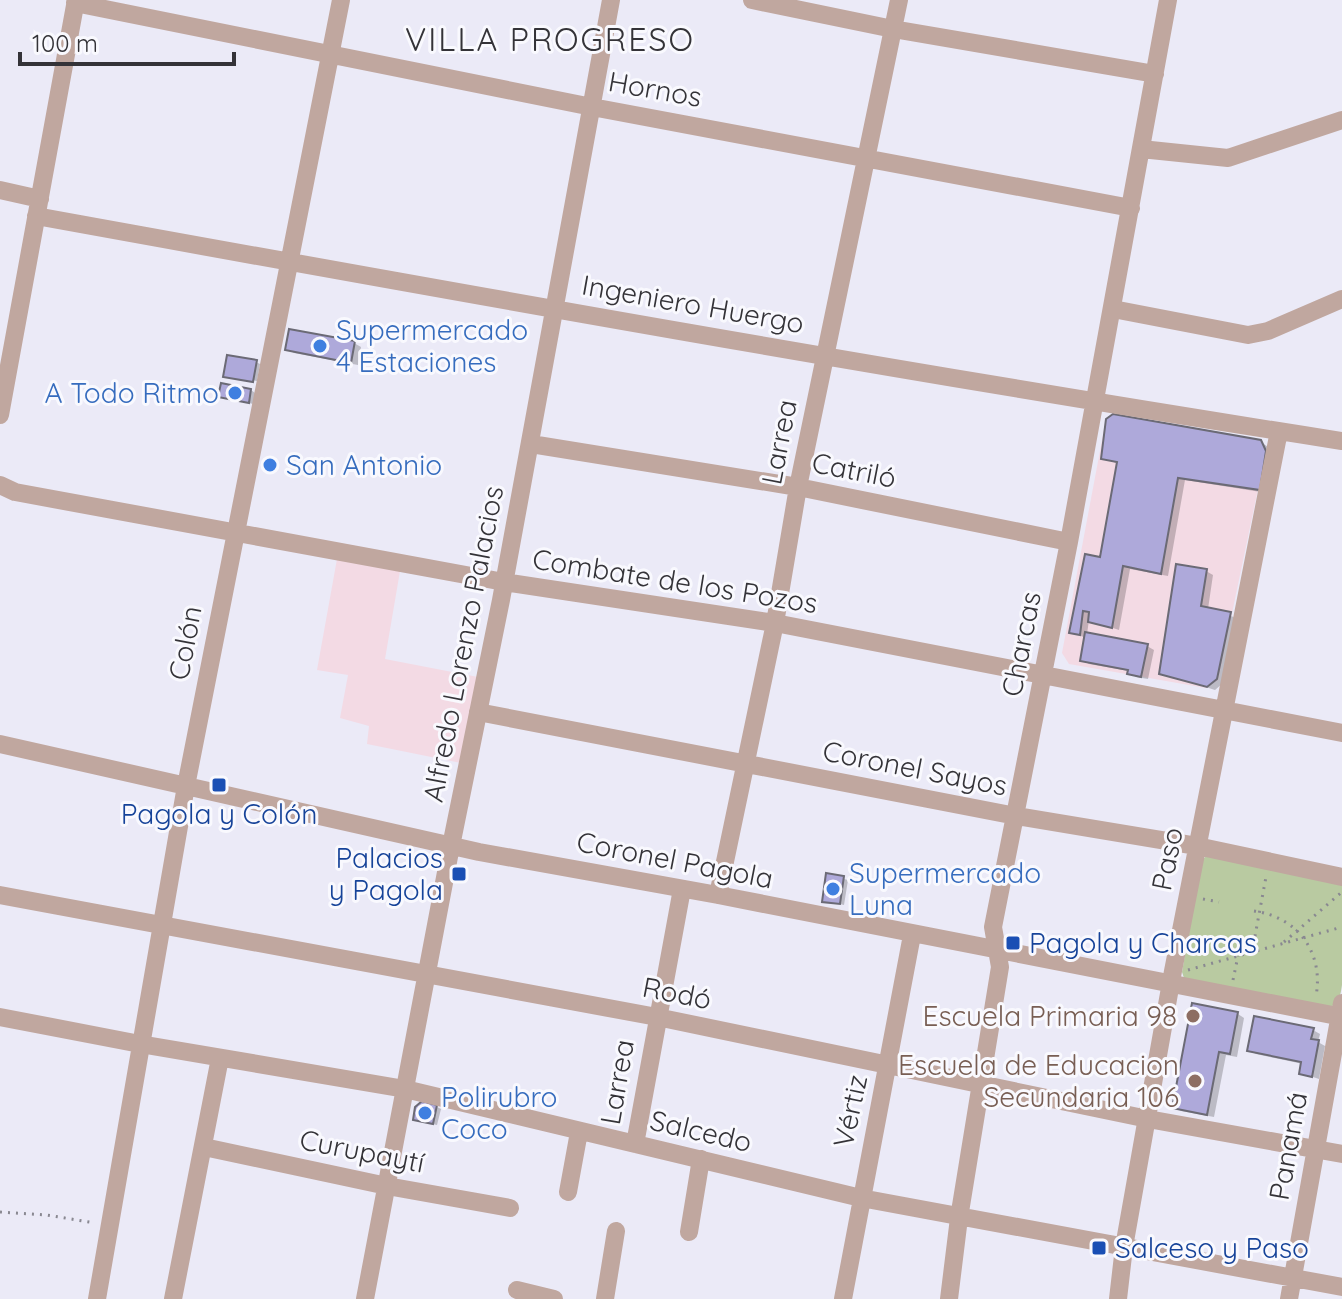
<svg xmlns="http://www.w3.org/2000/svg" width="1342" height="1299" font-family="Quicksand,sans-serif">
  <style>
    .industrial { fill: #f3dae4 }
    .green { fill: #b9caa1 }
    .shadow { fill: #0003 }
    .building { fill: #aea9da; stroke: #6b6a75; stroke-width: 2 }
    .lines { fill: none; stroke-linecap: round; stroke-linejoin: round }
    .path { stroke: #898891; stroke-width: 3; stroke-dasharray: 2 6; stroke-linecap: butt }
    .minor { stroke: #c0a79f; stroke-width: 18 }
    .shop-dot { fill: #3f7fe0; stroke: #f9f9fe; stroke-width: 3 }
    .transit-dot { fill: #1a4fb4; stroke: #f9f9fe; stroke-width: 3 }
    .education-dot { fill: #8d6e63; stroke: #f9f9fe; stroke-width: 3 }
    .labels { text-anchor: middle; stroke-width: 6; stroke-linejoin: round; paint-order: stroke }
    .street-label { font-size: 28px; fill: #343338; stroke: #f9f9fe }
    .shop-label { font-size: 28px; fill: #366cbe; stroke: #f9f9fe; text-anchor: start }
    .transit-label { font-size: 28px; fill: #164399; stroke: #f9f9fe; text-anchor: start }
    .education-label { font-size: 28px; fill: #785e54; stroke: #f9f9fe; text-anchor: end }
    .quarter-label { font-size: 32px; letter-spacing: 2px; fill: #343338; stroke: #f9f9fe }
  </style>
  <rect width="100%" height="100%" fill="#ebeaf7"/>
  <path class="industrial" d="M1113,414L1261,440L1266,451L1218,680L1206,688L1069,664L1062,653L1106,419Z
    M337,559L400,571L385,659L478,677L461,763L367,744L369,726L340,718L348,675L317,670Z"/>
  <path class="green" d="M1206,856L1342,881V985C1340,998 1339,1004 1326,1009L1184,978L1182,972L1201,862Z"/>
  <path class="shadow" d="M354,343L361,347L358,365L294,353L287,349Z
    M256,362L260,364L257,381L227,375Z
    M251,390L255,393L253,404L221,396Z
    M1261,442L1268,447L1267,493L1185,480L1168,576L1130,569L1119,630L1089,620L1087,634L1147,646L1154,650L1148,679L1136,677L1129,671L1089,664L1082,660L1086,638L1071,632L1102,560L1119,464L1103,458Z
    M1206,571L1213,575L1208,609L1237,618L1223,683L1215,690L1161,673Z
    M828,875L848,880L844,905L824,900Z
    M1238,1014L1244,1018L1237,1057L1226,1055L1214,1117L1181,1111L1174,1107Z
    M1313,1030L1320,1034L1318,1042L1325,1046L1319,1079L1301,1073L1303,1064L1256,1054L1249,1050Z
    M437,1107L441,1109L437,1125L419,1121Z"/>
  <path class="building" d="M289,329L355,341L351,363L285,350Z
    M227,355L257,360L253,382L223,377Z
    M221,383L251,389L249,403L218,397Z
    M1113,414L1261,440L1266,451L1260,490L1178,478L1161,574L1123,566L1112,628L1088,622L1089,612L1083,611L1080,635L1069,633L1085,554L1100,557L1117,462L1101,459L1106,419Z
    M1176,564L1207,569L1201,606L1231,612L1217,679L1207,687L1159,674Z
    M1085,632L1148,644L1141,677L1127,674L1128,670L1080,661Z
    M826,873L844,876L840,904L822,902Z
    M1192,1003L1238,1012L1230,1054L1219,1052L1207,1115L1172,1108Z
    M1254,1016L1314,1028L1311,1039L1319,1040L1312,1077L1299,1074L1301,1062L1247,1051Z
    M422,1101L437,1105L433,1124L413,1120L415,1107Z"/>
  <g class="lines">
    <path class="path" d="M1203,899L1219,902
      M1254,911C1298,917 1324,953 1316,996
      M1284,942L1342,892
      M1252,952L1266,877
      M1188,970L1342,927
      M1233,980L1238,956
      M0,1212L47,1215L95,1223"/>
    <path class="minor" d="M752,0L893,29L1155,74
      M75,3L592,107L1131,208
      M1141,149L1228,158L1342,120
      M0,190L40,199
      M36,216C471,295 906,373 1342,441
      M1113,309L1248,335L1268,331L1342,299
      M0,415L76,0
      M531,444L798,487L1069,542
      M0,485L15,492L504,582L775,623L1342,733
      M478,712L1016,816L1197,846L1342,877
      M0,744L479,852L718,895L1342,1017
      M0,895L657,1017L1148,1119L1342,1154
      M718,895L775,623L798,487L899,0
      M0,1017L140,1044L405,1089L861,1198L1342,1287
      M635,1144L682,889
      M204,1147L387,1186L510,1208
      M568,1192L579,1132
      M689,1232L701,1159
      M517,1290L554,1299
      M97,1299L186,786L341,0
      M173,1299L220,1058
      M365,1299L451,846L501,600L611,0
      M605,1299L616,1231
      M843,1299L912,935
      M949,1299L959,1218L1000,967L993,927L1069,542L1168,0
      M1118,1299L1124,1247L1173,971L1279,431
      M1289,1299L1342,1003"/>
  </g>
  <g class="shop-dot">
    <circle cx="320" cy="346" r="8"/>
    <circle cx="235" cy="393" r="8"/>
    <circle cx="270" cy="465" r="8"/>
    <circle cx="833" cy="889" r="8"/>
    <circle cx="425" cy="1113" r="8"/>
  </g>
  <g class="transit-dot">
    <rect x="211" y="777" width="16" height="16" rx="4"/>
    <rect x="451" y="866" width="16" height="16" rx="4"/>
    <rect x="1005" y="935" width="16" height="16" rx="4"/>
    <rect x="1091" y="1240" width="16" height="16" rx="4"/>
  </g>
  <g class="education-dot">
    <circle cx="1193" cy="1016" r="8"/>
    <circle cx="1195" cy="1081" r="8"/>
  </g>
  <g class="labels">
    <g class="street-label">
      <text transform="translate(655 89) rotate(10)" y="10">Hornos</text>
      <text transform="translate(693 304) rotate(10)" y="10">Ingeniero Huergo</text>
      <text transform="translate(779 442) rotate(-79)" y="10">Larrea</text>
      <text transform="translate(854 470) rotate(11)" y="10">Catriló</text>
      <text transform="translate(675 581) rotate(9)" y="10">Combate de los Pozos</text>
      <text transform="translate(185 643) rotate(-79)" y="10">Colón</text>
      <text transform="translate(463 644) rotate(-79)" y="10">Alfredo Lorenzo Palacios</text>
      <text transform="translate(1021 644) rotate(-79)" y="10">Charcas</text>
      <text transform="translate(915 768) rotate(11)" y="10">Coronel Sayos</text>
      <text transform="translate(1167 859) rotate(-79)" y="10">Paso</text>
      <text transform="translate(675 860) rotate(11)" y="10">Coronel Pagola</text>
      <text transform="translate(677 993) rotate(11)" y="10">Rodó</text>
      <text transform="translate(617 1082) rotate(-80)" y="10">Larrea</text>
      <text transform="translate(850 1111) rotate(-78)" y="10">Vértiz</text>
      <text transform="translate(701 1131) rotate(13)" y="10">Salcedo</text>
      <text transform="translate(1288 1146) rotate(-80)" y="10">Panamá</text>
      <text transform="translate(362 1151) rotate(11)" y="10">Curupaytí</text>
    </g>
    <g class="shop-label">
      <text x="336" y="340">Supermercado<tspan x="336" dy="32">4 Estaciones</tspan></text>
      <text x="219" y="403" text-anchor="end">A Todo Ritmo</text>
      <text x="286" y="475">San Antonio</text>
      <text x="849" y="883">Supermercado<tspan x="849" dy="32">Luna</tspan></text>
      <text x="441" y="1107">Polirubro<tspan x="441" dy="32">Coco</tspan></text>
    </g>
    <g class="transit-label">
      <text x="219" y="824" text-anchor="middle">Pagola y Colón</text>
      <text x="443" y="868" text-anchor="end">Palacios<tspan x="443" dy="32">y Pagola</tspan></text>
      <text x="1029" y="953">Pagola y Charcas</text>
      <text x="1115" y="1258">Salceso y Paso</text>
    </g>
    <g class="education-label">
      <text x="1177" y="1026">Escuela Primaria 98</text>
      <text x="1179" y="1075">Escuela de Educacion<tspan x="1179" dy="32">Secundaria 106</tspan></text>
    </g>
    <g class="quarter-label">
      <text x="550" y="51">VILLA PROGRESO</text>
    </g>
  </g>
  <path d="M20 52v12h214v-12" fill="none" stroke="#343338" stroke-width="4"/>
  <text x="32" y="52" font-size="24" fill="#343338" stroke="#f9f9fe" stroke-width="6" paint-order="stroke">100 m</text>
</svg>
